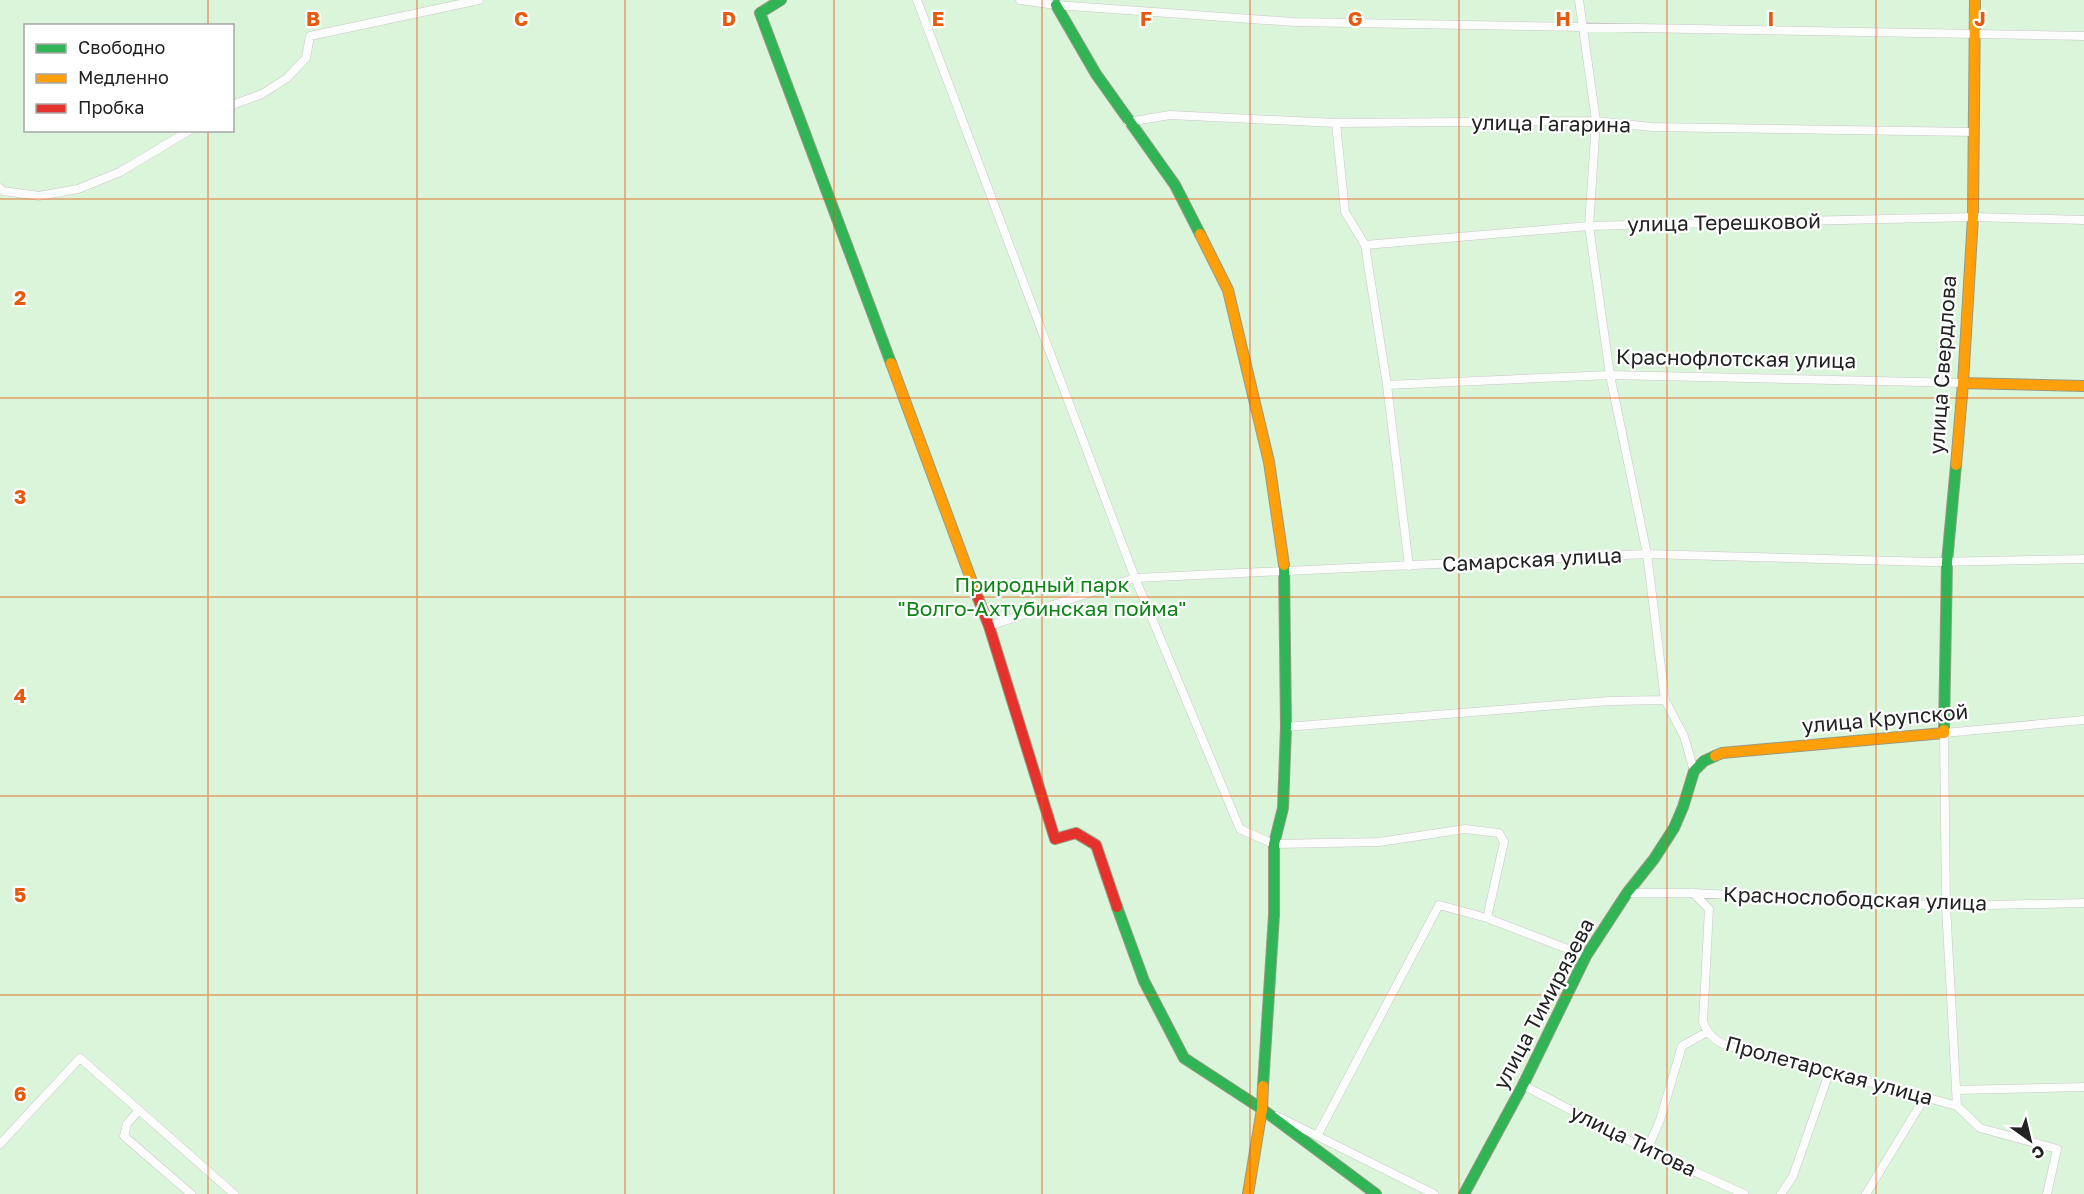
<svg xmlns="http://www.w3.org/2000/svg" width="2084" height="1194" font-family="'Golos Text',sans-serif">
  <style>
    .park { fill: #daf5da; fill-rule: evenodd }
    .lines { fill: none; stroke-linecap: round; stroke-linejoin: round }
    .street-casing { stroke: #c9c8c7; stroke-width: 9 }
    .fast-casing { stroke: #999a82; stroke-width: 12 }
    .slow-casing { stroke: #999a82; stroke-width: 12 }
    .jam-casing { stroke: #999a82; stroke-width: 12 }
    .street { stroke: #fdfcfc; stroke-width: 8 }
    .fast { stroke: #30b455; stroke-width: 10 }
    .slow { stroke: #ff9f0a; stroke-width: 10 }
    .jam { stroke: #e5322d; stroke-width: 10 }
    .grid { fill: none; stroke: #e8590c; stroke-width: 1.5; stroke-opacity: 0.55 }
    .labels { text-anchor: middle; stroke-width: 4.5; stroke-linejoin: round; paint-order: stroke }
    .street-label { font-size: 21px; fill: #222; stroke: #fff }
    .park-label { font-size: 21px; fill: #0c8416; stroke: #fff }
    .grid-label { font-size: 20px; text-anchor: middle; font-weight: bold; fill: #e8590c; stroke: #fff; stroke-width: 4.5; stroke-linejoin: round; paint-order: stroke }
  </style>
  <rect width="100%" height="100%" fill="#f0eeeb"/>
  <path class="park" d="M0,0H2084V1194H0ZM26,26H232V130H26Z"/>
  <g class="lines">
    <defs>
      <path id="street" d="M917,0L1135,578L1240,829L1274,844L1379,842L1465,829L1499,833L1504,842L1487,918
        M1020,0L1056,5L1294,22L2084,36
        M1579,0L1596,121L1589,226L1610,375L1647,554L1665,700L1684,736L1694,771
        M232,105L262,94L287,78L306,58L310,36L479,0
        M1128,122L1170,115L1336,123L1596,121L1652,127L1974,132
        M1336,123L1345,212L1365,245L1387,385L1409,566
        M0,188L3,191L39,196L78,189L120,172L190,130
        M1365,245L1589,226L1973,217L2084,220
        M1387,385L1610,375L1963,383
        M989,626L1135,578L1647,554L1932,562L2084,559
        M1286,727L1609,701L1665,700
        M1627,893H1693L1946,906L2084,903
        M1693,893L1709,909L1703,1022C1708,1035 1714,1040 1727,1046C1804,1066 1881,1084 1957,1106
        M1523,1085L1647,1150L1744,1194
        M1956,1090L2084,1087
        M139,1110L127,1124L124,1136L191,1194
        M1277,1116L1434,1194
        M1317,1136L1439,905L1487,918L1586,956
        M0,1144L80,1058L234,1194
        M1647,1150L1660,1120L1682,1046L1707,1032
        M1781,1194L1793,1176L1829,1073
        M1866,1194L1925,1097
        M2047,1194L2057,1149L1980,1128L1957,1106L1946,906L1944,733L2084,720"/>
      <path id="fast" d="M781,0L760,13L891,363
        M1056,5L1096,74L1175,185L1200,234
        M1944,730L1947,562L1956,465
        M1117,907L1144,981L1184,1058L1262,1109L1376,1194
        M1263,1086L1274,915V844L1283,808L1286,727L1284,565
        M1464,1194L1523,1085L1586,956L1627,893L1654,859L1674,828L1683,807L1694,771L1704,761L1715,756"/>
      <path id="slow" d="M1200,234L1228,290L1269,462L1284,565
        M891,363L978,598
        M1963,383L2084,386
        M1956,465L1963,383L1973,217L1975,0
        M1715,756L1722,753L1944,733V730
        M1248,1194L1262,1109L1263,1086"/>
      <path id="jam" d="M978,598L989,626L1055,839L1076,833L1096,845L1117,907"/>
    </defs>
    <use href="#street" class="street-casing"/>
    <use href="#fast" class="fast-casing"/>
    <use href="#slow" class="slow-casing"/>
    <use href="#jam" class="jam-casing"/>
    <use href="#street" class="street"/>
    <use href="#fast" class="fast"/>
    <use href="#slow" class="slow"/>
    <use href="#jam" class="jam"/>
  </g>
  <path class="grid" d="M208,0V26M417,0V1194M625,0V1194M834,0V1194M1042,0V1194M1250,0V1194M1459,0V1194M1667,0V1194M1876,0V1194M208,130V1194M0,199H2084M0,398H2084M0,597H2084M0,796H2084M0,995H2084"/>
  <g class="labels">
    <g class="street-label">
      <text transform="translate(1551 124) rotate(1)" y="7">улица Гагарина</text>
      <text transform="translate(1724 223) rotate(-1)" y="7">улица Терешковой</text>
      <text transform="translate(1736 359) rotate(1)" y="7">Краснофлотская улица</text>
      <text transform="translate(1943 365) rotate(-86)" y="7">улица Свердлова</text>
      <text transform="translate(1532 560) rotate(-3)" y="7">Самарская улица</text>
      <text transform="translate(1885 719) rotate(-5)" y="7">улица Крупской</text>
      <text transform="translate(1855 899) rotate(2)" y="7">Краснослободская улица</text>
      <text transform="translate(1544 1004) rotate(-62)" y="7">улица Тимирязева</text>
      <text transform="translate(1829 1071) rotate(15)" y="7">Пролетарская улица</text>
      <text transform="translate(1633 1141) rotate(26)" y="7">улица Титова</text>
    </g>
    <g class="park-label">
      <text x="1042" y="592">Природный парк<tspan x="1042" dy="24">"Волго-Ахтубинская пойма"</tspan></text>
    </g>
  </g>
  <g class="grid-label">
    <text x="313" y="26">B</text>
    <text x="521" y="26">C</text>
    <text x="729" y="26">D</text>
    <text x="938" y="26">E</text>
    <text x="1146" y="26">F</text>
    <text x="1355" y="26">G</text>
    <text x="1563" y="26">H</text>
    <text x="1771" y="26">I</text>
    <text x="1980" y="26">J</text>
    <text x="20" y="305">2</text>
    <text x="20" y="504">3</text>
    <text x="20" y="703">4</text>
    <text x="20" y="902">5</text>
    <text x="20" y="1101">6</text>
  </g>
  <rect x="24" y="24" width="210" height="108" fill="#ffffff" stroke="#a7a7a7" stroke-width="1.5"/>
  <rect x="36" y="44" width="30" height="9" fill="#30b455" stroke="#a7a7a7" stroke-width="1.5"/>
  <text x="78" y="54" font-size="18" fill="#222222">Свободно</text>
  <rect x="36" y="74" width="30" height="9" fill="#ff9f0a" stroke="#a7a7a7" stroke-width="1.5"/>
  <text x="78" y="84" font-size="18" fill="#222222">Медленно</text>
  <rect x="36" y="104" width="30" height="9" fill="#e5322d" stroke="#a7a7a7" stroke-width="1.5"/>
  <text x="78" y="114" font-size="18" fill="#222222">Пробка</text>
  <g transform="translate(2030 1140) rotate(146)" stroke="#ffffff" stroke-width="4.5" paint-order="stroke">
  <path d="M0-4.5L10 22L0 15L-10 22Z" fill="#222222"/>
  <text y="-9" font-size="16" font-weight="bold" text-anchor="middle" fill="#222222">С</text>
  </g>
</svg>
